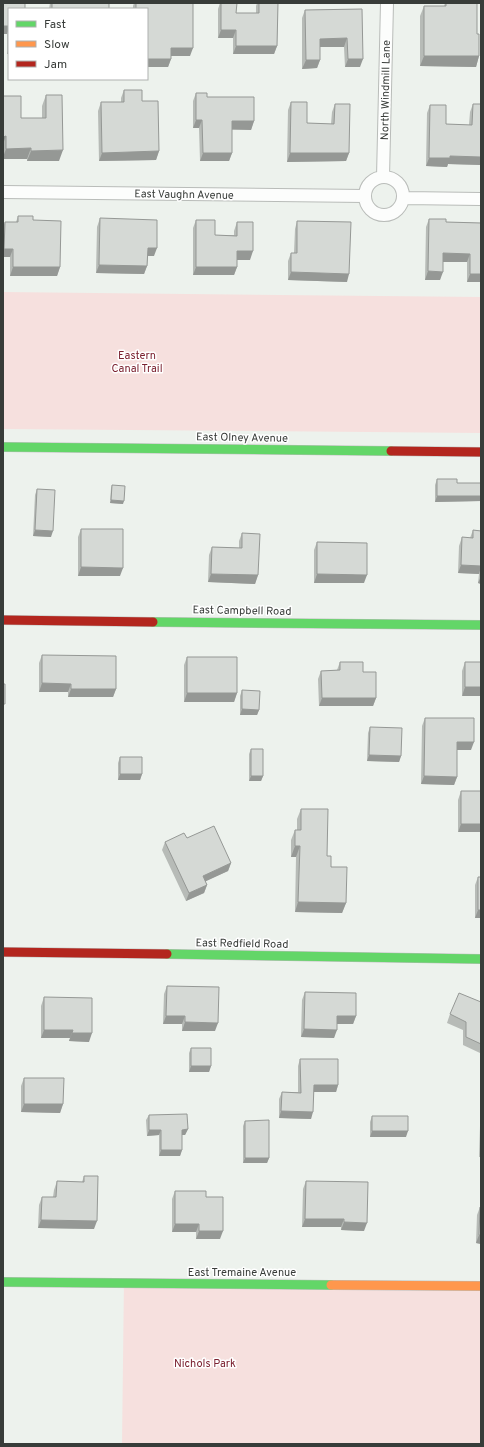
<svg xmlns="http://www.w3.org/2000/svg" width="484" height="1447" font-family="Overpass,sans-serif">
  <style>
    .green { fill: #f6e0de }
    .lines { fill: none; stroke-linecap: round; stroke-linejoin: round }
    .street-casing { stroke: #b9bcb9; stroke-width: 14 }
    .fast-casing { stroke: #b9bcb9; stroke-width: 10 }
    .slow-casing { stroke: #b9bcb9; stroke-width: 10 }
    .jam-casing { stroke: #b9bcb9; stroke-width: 10 }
    .street { stroke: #fcfdfc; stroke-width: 12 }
    .fast { stroke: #63d668; stroke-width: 9 }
    .slow { stroke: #ff974d; stroke-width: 9 }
    .jam { stroke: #b3261e; stroke-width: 9 }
    .wall { fill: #b7bbb7 }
    .shaded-wall { fill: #959895 }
    .building { fill: #d5d9d5; stroke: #959895 }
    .labels { text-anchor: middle; stroke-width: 3; stroke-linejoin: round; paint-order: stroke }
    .street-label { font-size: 11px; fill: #383c39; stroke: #fff }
    .park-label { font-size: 11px; fill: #7b2130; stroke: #fff }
  </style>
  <rect width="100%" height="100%" fill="#edf2ed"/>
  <path class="green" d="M3,292L481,297V433L3,429Z
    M124,1278L481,1291V1444H122Z"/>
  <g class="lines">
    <defs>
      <path id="street" d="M365 196a19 19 0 1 1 38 0a19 19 0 1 1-38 0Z
        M383,177L387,3
        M3,192L365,196
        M404,198L481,199"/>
      <path id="fast" d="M3,447L391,451
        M153,622L481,625
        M167,954L481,959
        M3,1282L331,1285"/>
      <path id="slow" d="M331,1285L481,1286"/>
      <path id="jam" d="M391,451L481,452
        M3,620L153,622
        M3,952L167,954"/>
    </defs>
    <use href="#street" class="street-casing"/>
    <use href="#fast" class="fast-casing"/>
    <use href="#slow" class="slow-casing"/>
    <use href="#jam" class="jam-casing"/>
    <use href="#street" class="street"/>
    <use href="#fast" class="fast"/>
    <use href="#slow" class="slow"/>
    <use href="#jam" class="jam"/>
  </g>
  <path class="wall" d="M3,3L9,9V54H7V34H3Z
    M50,3H109V9H49Z
    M134,3H193L190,56H171V59L168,67H147V9H133V6Z
    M220,3H237L236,13H256V6L257,3H278L277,46L274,54H233V38H218V9Z
    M445,3H477V34L479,56L476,67L420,66V16L424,6H444Z
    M362,9L360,67H345L344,47H320V60L317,68L302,69V18L305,10Z
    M124,90L142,101L159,151L156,160L99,161L98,111L101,102H121V98Z
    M196,93L207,97L254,121L251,130H232V153L229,161H200L199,128H193V101Z
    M46,95L59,161H27V159H3V96L21,118H42V106Z
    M291,102L307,123L331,124L332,112L335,104L349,153L346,161L287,162L288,110Z
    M473,104H481V165L448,164L447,167L426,166L427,113L430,105L446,124L469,125L470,112Z
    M18,216L33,220L60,267L57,276H10V257H3V226L5,222H16Z
    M100,218L154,256H148L147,266L144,274L96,273L97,227Z
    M429,219L446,222L481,223V282H467V262H443L440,280H425L426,227Z
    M196,220L215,235H234V231L237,222L250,260H237V267L234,275H193V228Z
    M297,221L347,282L288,280V261L291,253H294L295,229Z
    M437,479L457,483H481V501L435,502V485Z
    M112,485L123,504L110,503L111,488Z
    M37,489L51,537L33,536L35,495Z
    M81,529L120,576H78V537Z
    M473,530L481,531V584L478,583L479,574L458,573L459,546L462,537L470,538Z
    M242,533L258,575L255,584L208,582L209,555L212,547L239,548V541Z
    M317,542L364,583H314V550Z
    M42,655L116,689L113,697H68V692H39V663Z
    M187,657L237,693L234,702H184V665Z
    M340,662L363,672L376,698L373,706H319L318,679L321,671L337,670Z
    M465,662H481L462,696V671Z
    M242,690L259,710L257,715H240V696Z
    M425,718L471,750H457V777L454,785L421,784L422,726Z
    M370,727L401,756L399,762L367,761L368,733Z
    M251,749L263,776L261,781H249V754Z
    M120,757L142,774L140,780H118V763Z
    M461,791H481L458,832V800Z
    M301,809L327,856L346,903L342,913L295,912L296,857H291V840L295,830H297V819Z
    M187,838L231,863L228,871L205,881L207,885L204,893L186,901L162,850L165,842Z
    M478,877L481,918H475V885Z
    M167,986L215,1031H182V1024H163L164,994Z
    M305,992L356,1016L353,1024H337L334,1038L301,1037L302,1000Z
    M44,997L89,1042L69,1041L70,1038H41V1006Z
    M481,1002V1052L480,1053L463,1045V1030L447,1023L450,1014Z
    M191,1048L211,1066L209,1072H189V1053Z
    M300,1059L338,1085L336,1092H314L311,1119L279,1118V1099L282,1092H298V1066Z
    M24,1078L63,1104L60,1113L21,1112V1086Z
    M149,1115L188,1129L185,1135H182V1150L180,1156H159V1135L147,1136L146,1120Z
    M372,1116L406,1137H370V1122Z
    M245,1121L269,1158L267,1163H243V1126Z
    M481,1124V1157H479L480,1126Z
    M84,1176L94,1229L38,1228L39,1205L42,1197H53L54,1190L57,1181L82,1182Z
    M306,1181L364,1231L341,1230V1227H302L303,1189Z
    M175,1191L206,1197L220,1239H196V1232H172V1199Z
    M480,1207L481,1244L476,1243L477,1215Z"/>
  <path class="shaded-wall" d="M3,26H9V28L7,34H3Z
    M221,30H236L233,38H218Z
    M347,38L344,47H317L320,39Z
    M236,46H277L274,54H233Z
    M9,48V54H7Z
    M171,48H193L190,56H168Z
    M424,56H479L476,67L420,66Z
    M147,59H171L168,67H147Z
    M348,59H363L360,67H345Z
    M306,60H320L317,68L302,69Z
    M196,120H202L199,128H193Z
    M232,121H254L251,130L229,129Z
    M6,136L3,144V137Z
    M31,148L27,159H3V157L6,149Z
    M63,150L59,161H27L31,151Z
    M159,151L156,160L99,161L102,153Z
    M203,153H232L229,161H200Z
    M290,153H349L346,161L287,162Z
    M450,156L481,157V165L448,164L447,167L426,166L429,158Z
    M148,248H157L154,256H145Z
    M4,249H13L10,257H3V253Z
    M237,251H253L250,260H234Z
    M443,253L470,254L467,262H440Z
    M99,265L147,266L144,274L96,273Z
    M13,267H60L57,276H10Z
    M196,267H237L234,275H193Z
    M428,271L443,272L440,280H425Z
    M291,272L349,274L347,282L288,280Z
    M470,274H481V282H467Z
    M437,496H481V501L435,502Z
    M111,500L124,501L123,504L110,503Z
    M35,530L53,531L51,537L33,536Z
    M461,565L481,566V567L479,574L458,573Z
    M81,567L123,568L120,576H78Z
    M211,574L258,575L255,584L208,582Z
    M317,574L367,575L364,583H314Z
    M481,576V584L478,583Z
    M42,683L71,684L68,692H39Z
    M465,687H481V696H462Z
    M71,689H116L113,697H68Z
    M187,693H237L234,702H184Z
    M322,698H376L373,706H319Z
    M242,709L259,710L257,715H240Z
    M457,742H474L471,750H454Z
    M369,755L401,756L399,762L367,761Z
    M120,774H142L140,780H118Z
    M251,776H263L261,781H249Z
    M424,776L457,777L454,785L421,784Z
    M461,824H481V832H458Z
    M295,846H300L296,857H291Z
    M231,863L228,871L200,884L203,876Z
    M207,885L204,893L186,901L189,893Z
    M298,902L346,903L342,913L295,912Z
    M478,910H481V918H475Z
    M166,1016H185L182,1024H163Z
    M337,1016H356L353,1024H334Z
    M185,1022L218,1023L215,1031H182Z
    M304,1029L337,1030L334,1038L301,1037Z
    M44,1030H73L70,1038H41Z
    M72,1033H92L89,1042L69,1041Z
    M191,1066H211L209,1072H189Z
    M314,1085H338L336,1092H312Z
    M24,1104H63L60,1113L21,1112Z
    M281,1111L313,1112L311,1119L279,1118Z
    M188,1129L185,1135H180L182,1130Z
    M149,1130H161L159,1135L147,1136Z
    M372,1131H408L406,1137H370Z
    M161,1150H182L180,1156H159Z
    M245,1158H269L267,1163H243Z
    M305,1219H344L341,1227H302Z
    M41,1220L97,1221L94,1229L38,1228Z
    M344,1222L367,1223L364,1231L341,1230Z
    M175,1224H199L196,1232H172Z
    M199,1231H223L220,1239H196Z
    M479,1235H481V1244L476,1243Z"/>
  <path class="building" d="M3,3H25V9H9V26H3Z
    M52,3H109V9H52Z
    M136,3H193V48H171V59H147V9H136Z
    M221,3H237L236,13H259V3H278L277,46H236V30H221Z
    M446,3H477V34H479V56H424V6H446Z
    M362,9L363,59H348L347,38L320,39V60H306L305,10Z
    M124,90H142V101H158L159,151L102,153L101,102H124Z
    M196,93H207V97H254V121H232V153H203L202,120H196Z
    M46,95H62L63,150L31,151V148L6,149V136L3,137V96H21V118H46Z
    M291,102H307V123L334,124L335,104H350L349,153H290Z
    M473,104H481V157L450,156V158H429L430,105H446V124L472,125Z
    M18,216H33V220L61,221L60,267H13V249H4L5,222H18Z
    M100,218L157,220V248H148L147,266L99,265Z
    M429,219H446V222L481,223V274H470V254L443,253V272L428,271Z
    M196,220H215V235L237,236V222H253V251H237V267H196Z
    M297,221L351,222L349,274L291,272V253H297Z
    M437,479H457V483H481V496H437Z
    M112,485L125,486L124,501L111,500Z
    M37,489L55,490L53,531L35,530Z
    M81,529H123V568L81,567Z
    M473,530L481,531V566L461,565L462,537L473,538Z
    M242,533L260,534L258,575L211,574L212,547L242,548Z
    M317,542L367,543V575L317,574Z
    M42,655L116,656V689H71V684L42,683Z
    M187,657H237V693H187Z
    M340,662H363V672H376V698H322L321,671L340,670Z
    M465,662H481V687H465Z
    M3,684H5V704H3Z
    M242,690L260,691L259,710L242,709Z
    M425,718H474V742H457V777L424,776Z
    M370,727L402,728L401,756L369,755Z
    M251,749H263V776H251Z
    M120,757H142V774H120Z
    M461,791H481V824H461Z
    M301,809H328L327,856H331V867H347L346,903L298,902L300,846H295V830H301Z
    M214,826L231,863L203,876L207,885L189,893L165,842L184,833L187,838Z
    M478,877H481V910H478Z
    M167,986L219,987L218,1023L185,1022V1016H166Z
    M305,992L356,993V1016H337V1030L304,1029Z
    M459,993L481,1002V1044L466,1037V1022L450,1014Z
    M44,997L92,998V1033H72L73,1030H44Z
    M191,1048H211V1066H191Z
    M300,1059H338V1085H314L313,1112L281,1111L282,1092L301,1093Z
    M24,1078H64L63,1104H24Z
    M187,1114L188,1129L182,1130V1150H161V1130H149V1115Z
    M372,1116H408V1131H372Z
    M269,1120V1158H245V1121Z
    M84,1176H98L97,1221L41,1220L42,1197H56L57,1181L84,1182Z
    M306,1181L368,1182L367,1223L344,1222V1219H305Z
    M175,1191H206V1197H223V1231H199V1224H175Z
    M480,1207H481V1235H479Z"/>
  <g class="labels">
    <g class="street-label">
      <text transform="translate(385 90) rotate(-89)" y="4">North Windmill Lane</text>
      <text transform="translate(184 194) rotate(1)" y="4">East Vaughn Avenue</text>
      <text transform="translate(242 437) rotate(1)" y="4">East Olney Avenue</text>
      <text transform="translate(242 610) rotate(1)" y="4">East Campbell Road</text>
      <text transform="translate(242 943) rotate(1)" y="4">East Redfield Road</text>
      <text x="242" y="1276">East Tremaine Avenue</text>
    </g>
    <g class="park-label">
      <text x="137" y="359">Eastern<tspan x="137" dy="13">Canal Trail</tspan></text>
      <text x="205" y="1367">Nichols Park</text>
    </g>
  </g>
  <rect width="484" height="1447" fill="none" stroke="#383c39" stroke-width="8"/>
  <rect x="8" y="8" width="140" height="72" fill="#ffffff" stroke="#afb1b0"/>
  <rect x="16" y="21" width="20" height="6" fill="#63d668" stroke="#afb1b0"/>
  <text x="44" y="28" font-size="12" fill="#383c39">Fast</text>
  <rect x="16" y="41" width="20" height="6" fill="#ff974d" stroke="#afb1b0"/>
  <text x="44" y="48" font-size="12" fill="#383c39">Slow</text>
  <rect x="16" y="61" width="20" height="6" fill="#b3261e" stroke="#afb1b0"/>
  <text x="44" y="68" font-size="12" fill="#383c39">Jam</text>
</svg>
